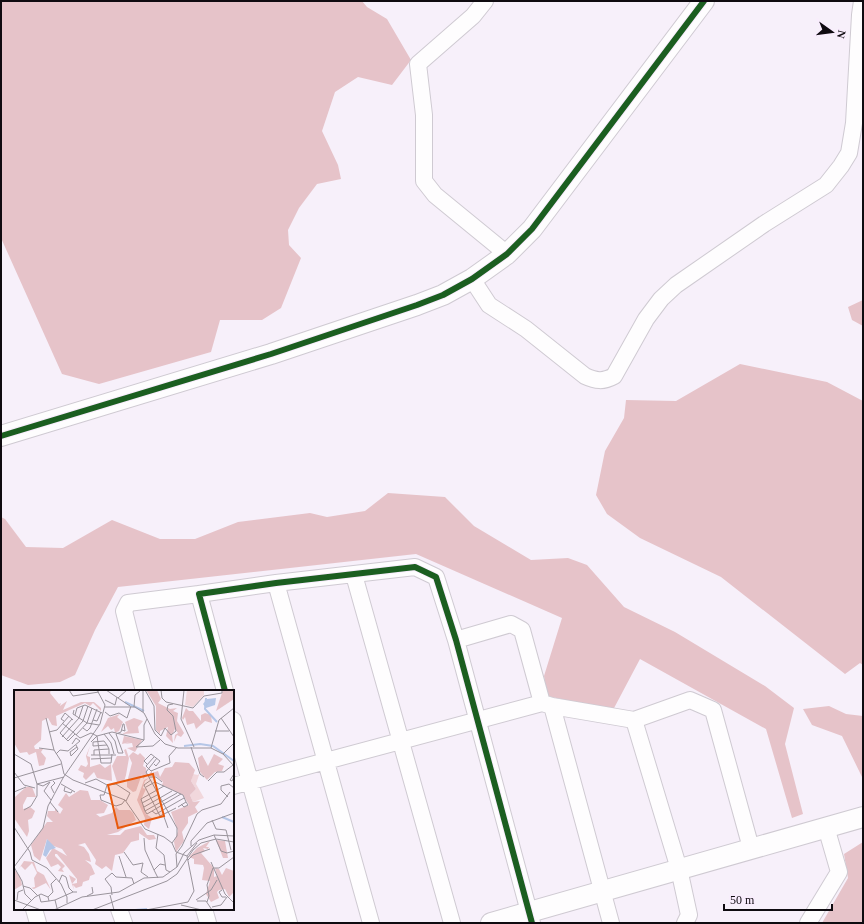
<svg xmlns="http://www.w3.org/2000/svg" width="864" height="924" font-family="'Times New Roman',serif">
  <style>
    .forest { fill: #e6c3c9 }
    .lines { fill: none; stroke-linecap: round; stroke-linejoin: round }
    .minor-casing { stroke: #cfcad2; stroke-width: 18 }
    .tertiary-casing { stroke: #cfcad2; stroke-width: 22 }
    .minor { stroke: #fefdfe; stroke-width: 16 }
    .tertiary { stroke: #fefdfe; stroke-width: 20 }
    .cycleway-casing { stroke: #f9edfd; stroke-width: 8 }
    .cycleway { stroke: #1b5e20; stroke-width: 6 }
    .inset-river { fill: none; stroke: #b5c6e7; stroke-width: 2 }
    .inset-road { fill: none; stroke: #9a949c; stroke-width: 1 }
    .view { fill: #e8590c; fill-opacity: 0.15; stroke: #e8590c; stroke-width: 2 }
    .inset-edge { fill: none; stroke: #0f0b10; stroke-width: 2 }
  </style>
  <rect width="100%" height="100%" fill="#f7f0fa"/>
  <path class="forest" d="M1,1H362L367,7L387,19L411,60L392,85L358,77L335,92L322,131L338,165L341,179L317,184L299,208L288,230L289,245L301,258L281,308L262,320H220L211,352L99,384L62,374L1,238Z
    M863,300V326L852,320L848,307Z
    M740,364L827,382L863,401V665L860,663L845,674L721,577L640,538L607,514L596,495L605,451L624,418L626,400L676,401Z
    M388,493L445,497L474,526L531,560L568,558L587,565L624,607L675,632L765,686L794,708L785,744L803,814L792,818L766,729L640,659L613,710L547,696L544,676L562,618L416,554L118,587L95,630L75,675L60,682L28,685L1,675V517L5,519L26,547L63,548L112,520L160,539H195L238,522L310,513L327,517L365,511Z
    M829,706L846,714L863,716V779L842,736L812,725L803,709Z
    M863,842V923H822L848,878L844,854Z"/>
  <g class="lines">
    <defs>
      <path id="minor" d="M485,1L473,16L418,64L424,115V181L435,195L507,254
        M472,279L489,305L526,329L585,376C596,381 603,382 614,376L646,319L661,299L676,285L764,224L826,185L841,166L849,153L854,123L860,15L862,1
        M354,575L452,923
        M276,583L371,923
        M456,640L511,624L522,630L542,703
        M144,691L124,611L128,603L199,594
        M225,691L199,594L276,583L415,567L436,577L456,640L532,923
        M552,706L611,923
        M233,720L289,923
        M634,720L679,869L689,915L685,923
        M233,786L542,703L552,706L634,720L690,700L713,710L751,848
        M34,909L38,923
        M119,909L124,923
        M204,909L208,923
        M808,923L839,872L826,827"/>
      <path id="tertiary" d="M1,436L271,354L417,305L443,295L472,279L507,254L532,229L704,1
        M491,923L863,817"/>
    </defs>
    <use href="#minor" class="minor-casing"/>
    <use href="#tertiary" class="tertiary-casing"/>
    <use href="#minor" class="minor"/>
    <use href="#tertiary" class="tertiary"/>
    <defs>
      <path id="cycleway" d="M1,436L271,354L417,305L443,295L472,279L507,254L532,229L704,1
        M225,691L199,594L276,583L415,567L436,577L456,640L532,923"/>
    </defs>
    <use href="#cycleway" class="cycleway-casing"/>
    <use href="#cycleway" class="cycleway"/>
  </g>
  <g transform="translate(14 690)">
    <rect width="220" height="220" fill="#f7f0fa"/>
    <path d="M173,0H190V5L179,17L171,15ZM186,82L182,94L190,108L179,112L176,105L182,99L177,91L179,84L184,85Z" fill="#f1d7dc"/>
    <path d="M0,0H37L36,3L45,14L47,13L46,16L53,11L49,20L67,12H80L87,18V21L79,13L76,16L71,13L42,26L43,36L38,35L34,28L28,31L27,50L20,56L21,59H29L27,62L32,68L30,75L25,76L22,62L15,65L13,62L6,63L0,53ZM132,0H143L147,9L144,13L156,19L163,18L159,21L164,23L163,31L170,43L167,47L163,45L160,52L161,45L164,43L161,39L158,45L159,53L152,46L154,37L146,41V44L142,40V16ZM209,0H220V9L202,21ZM172,18L175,21H179L187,31V25L191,23L197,25L198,33L191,31L182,39L180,33L173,35L171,27L169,30L168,28ZM106,24L103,27L109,32L105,41L101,43L100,38L97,40L94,36L87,42L94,28ZM120,28L129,31L124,37L125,43L108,44L114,41L111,32ZM110,46L128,50L121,62L113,58L119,57L118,53L110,54L116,52L108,54ZM76,56L73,66L76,67V77L86,74L91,78L97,74L98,91L83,88L80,82L72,90L69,87L70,83L64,80L67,75L72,77L74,74L72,66ZM112,59L115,68L112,85L110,92H103L98,76L103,66H112L110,60ZM119,62L124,65L126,63L131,68L129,76L132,78L133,85L129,89L128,84L122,101L119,102L113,97V92L118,73L115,66ZM200,64L209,69L204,74L210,76L208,81L201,82L193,90L186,82L184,68L188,65L194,76ZM161,72L175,73L181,80L177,91L182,99L176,105L179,112L186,111L181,117L184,122L174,127V133L168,142L170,151L162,162L160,152L164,141L157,122L175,115L169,105L148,95L149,92L142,86L135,85L138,80V83L144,81L146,87L151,78L158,77ZM135,88L131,91L129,98L132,99L127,110L132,124L138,128L135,139L130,135L131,128L123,110L130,90ZM12,97H18L22,107H13L9,115V119L16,117L21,121L18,128L14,130L15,141L13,147L0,128L1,107ZM66,100L74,101L77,110H86L94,115L90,123L82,124L86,127L98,123L102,117L105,120H116L119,123L122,130L104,142L93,145H106L111,140L127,136L133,145H140L142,149L135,150L125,143V150L117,152L109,163L101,165L98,181L92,176L88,179L81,174L82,170L71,153L64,155L70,157L75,164L77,172L71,170L77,175L81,184L76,186L75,190L69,192L68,196L62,198L59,195L60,200L55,185L62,189L58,194L63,193V189L43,164H41V166L51,176L48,179L50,182L44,181L47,177L44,174L37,177L32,168L39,158L53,166L48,159L37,155L33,149L26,171L20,166L17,155L33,132H39L33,126L34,121H41V118L46,124L49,119L44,115L52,103L55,107ZM202,150L211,151L214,168H209ZM196,151L192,157H195L194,159L189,158L191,161L187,163L200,178V187L203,186L201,178L205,179L208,185L212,178L220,181V202L215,207L211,199L205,200L203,202L205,208L197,212L192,204L196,191L188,190L190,178L189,175L180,174V169L175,167L183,158ZM10,171L20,172L23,181L30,185L37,200L32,193L20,199L17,198L21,197L20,188L23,183L18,173L11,180L7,176L4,180ZM0,179L6,186L8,195L0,200Z" fill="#e6c3c9"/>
    <path d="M202,8L201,15L192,18L189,14L193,9ZM33,149L42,158L36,160L32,167L29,165Z" fill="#b5c6e7"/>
    <path class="inset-river" d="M192,8L191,19L203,32M111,12L130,21M170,56L186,54L199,56L220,71M208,127L220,132M121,220L133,219"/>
    <path class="inset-road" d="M55,0L59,6L85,2M92,0L116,16M131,0L140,16L141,40L147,46M147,0L148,8L152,12L179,18L190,6L208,3V0M170,0L167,29L180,57M104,8L113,0M91,10L101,15L103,7M91,17H121L130,23L141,44L151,54L164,58H197L209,64L220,76M120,17L121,5L126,1M60,20L59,24L73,33L85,35M91,22L96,26L105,23L113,28L117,16M129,22V0M61,25L63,18L71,15L88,23M32,28L40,60L47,71L50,84L59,90L111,110L131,139L150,147L158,153L162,162L173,166L180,201L174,212L132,220M207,28L220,47M58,29L46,43L54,51L61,44M133,29L130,35V50L122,57L139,56L146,50M79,30L83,31L87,22M50,31L47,29L51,23L59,30M48,33L66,48L77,43L83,46L87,73H97L98,64M69,38L73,41L76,38L83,19M201,41H215M35,42L43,40L55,26M95,43L101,51L104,63H109L102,44M90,44L97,53L100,64M102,44L107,42L109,34H110L111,41L108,40M62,45L73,33L78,18M147,46L151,38L157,45L162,41L159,26L153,20L154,15L159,14M48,47L65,28L69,16M52,50L69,31L74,16M77,52L83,46L98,42L130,50M62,55L64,59L57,66L56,62L63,57M93,55L79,56V52L90,51L93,55L95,59V64M177,57L186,84L190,87M25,58L40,60M197,58L205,30L220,18M0,64L17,74L23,94V106M42,64L46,60L54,61L66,51L62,48L58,54M209,64L220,53M77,65H102M80,65V60L95,59M143,68L132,82L163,138V146L158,153M77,69L98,68M133,74L130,71L137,64L146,71L142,76L140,74M135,79L137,81L156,73L155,66L163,57M135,79L132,76L140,67M0,82L10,95L21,98M135,87H142L148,92M220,87L218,91L216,90L220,84M0,88L47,74M137,90L130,95L146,126L162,118M39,91L41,93L37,97L40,103M194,91L203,82H210L219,75M71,93L82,89L93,95L102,94L116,103L112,111M23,94L29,96L36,92L30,101L37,110M23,94L50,87M47,94L61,102M93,95L90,105H86L87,110L102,116L108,114L111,110M150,96L127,109L131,121L163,103M51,97L50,101L57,103L58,101M132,97L141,92L169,105L172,112L164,117M0,102L12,97M214,107L207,100V96L215,94L220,98M36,112L44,122M128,113L145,104M167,114L170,117L174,115L172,112M130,117L158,101M10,120L17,116L23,106M131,121L133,124L167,104M138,121L142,124L170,108M149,124L154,138M198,130L202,139L212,140L217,160M0,137L16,162L18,170L33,178L47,194L53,207V213M144,144L142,158L150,165L152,180L156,182M200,145L207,161L213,163L220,161M130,148L131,160L140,180M177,156V151L193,133L220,123M110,162L119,175L129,173L127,182L134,187M105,166L112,187M173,166L183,153M174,170L179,165L196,159M197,172L211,204L220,213M0,177L8,191L11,204L17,210M0,177L29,138L34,116L49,88L86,34L91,15L83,0M163,177L162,164L168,156L183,124L188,120L207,114L216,102M199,178H205L220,167M144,188L140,180L146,174L151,175M45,192L48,185L52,187L55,198L59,202H63M9,196L16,198L24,206M208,200L205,202L208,207H212M25,205L27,212L35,211M96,205L100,220M98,205L97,197L91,189L98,183L102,187L118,188L120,194M73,206L79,203L78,197M34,207L35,211L41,210L43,218M0,210L27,220M3,210L4,202L9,200M41,210L59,202M182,210L197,200L203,190M183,211H192L198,220M193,212L195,206L193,195L199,178M167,215L188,220M198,217L207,215L213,207M8,220L21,207L27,204L34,207L39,202L37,194L42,189M40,220L68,207L105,202L130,188L149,187L163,177L170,163L185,150L200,145L220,146M78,220L153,191L163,184L179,160L187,153L202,149L220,152"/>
    <path class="view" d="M139,84L150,126L104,138L94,95Z"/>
    <rect width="220" height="220" class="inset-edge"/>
  </g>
  <rect width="864" height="924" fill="none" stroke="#0f0b10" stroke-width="4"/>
  <g transform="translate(832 32) rotate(104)" stroke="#f9edfd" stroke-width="3" paint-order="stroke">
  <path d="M0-3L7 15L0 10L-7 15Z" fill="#0f0b10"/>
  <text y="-6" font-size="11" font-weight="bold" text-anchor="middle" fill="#0f0b10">N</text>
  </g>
  <path d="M724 904v6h108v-6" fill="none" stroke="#0f0b10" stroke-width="2"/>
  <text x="730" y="904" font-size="12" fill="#0f0b10" stroke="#f9edfd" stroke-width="3" paint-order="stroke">50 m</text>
</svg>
